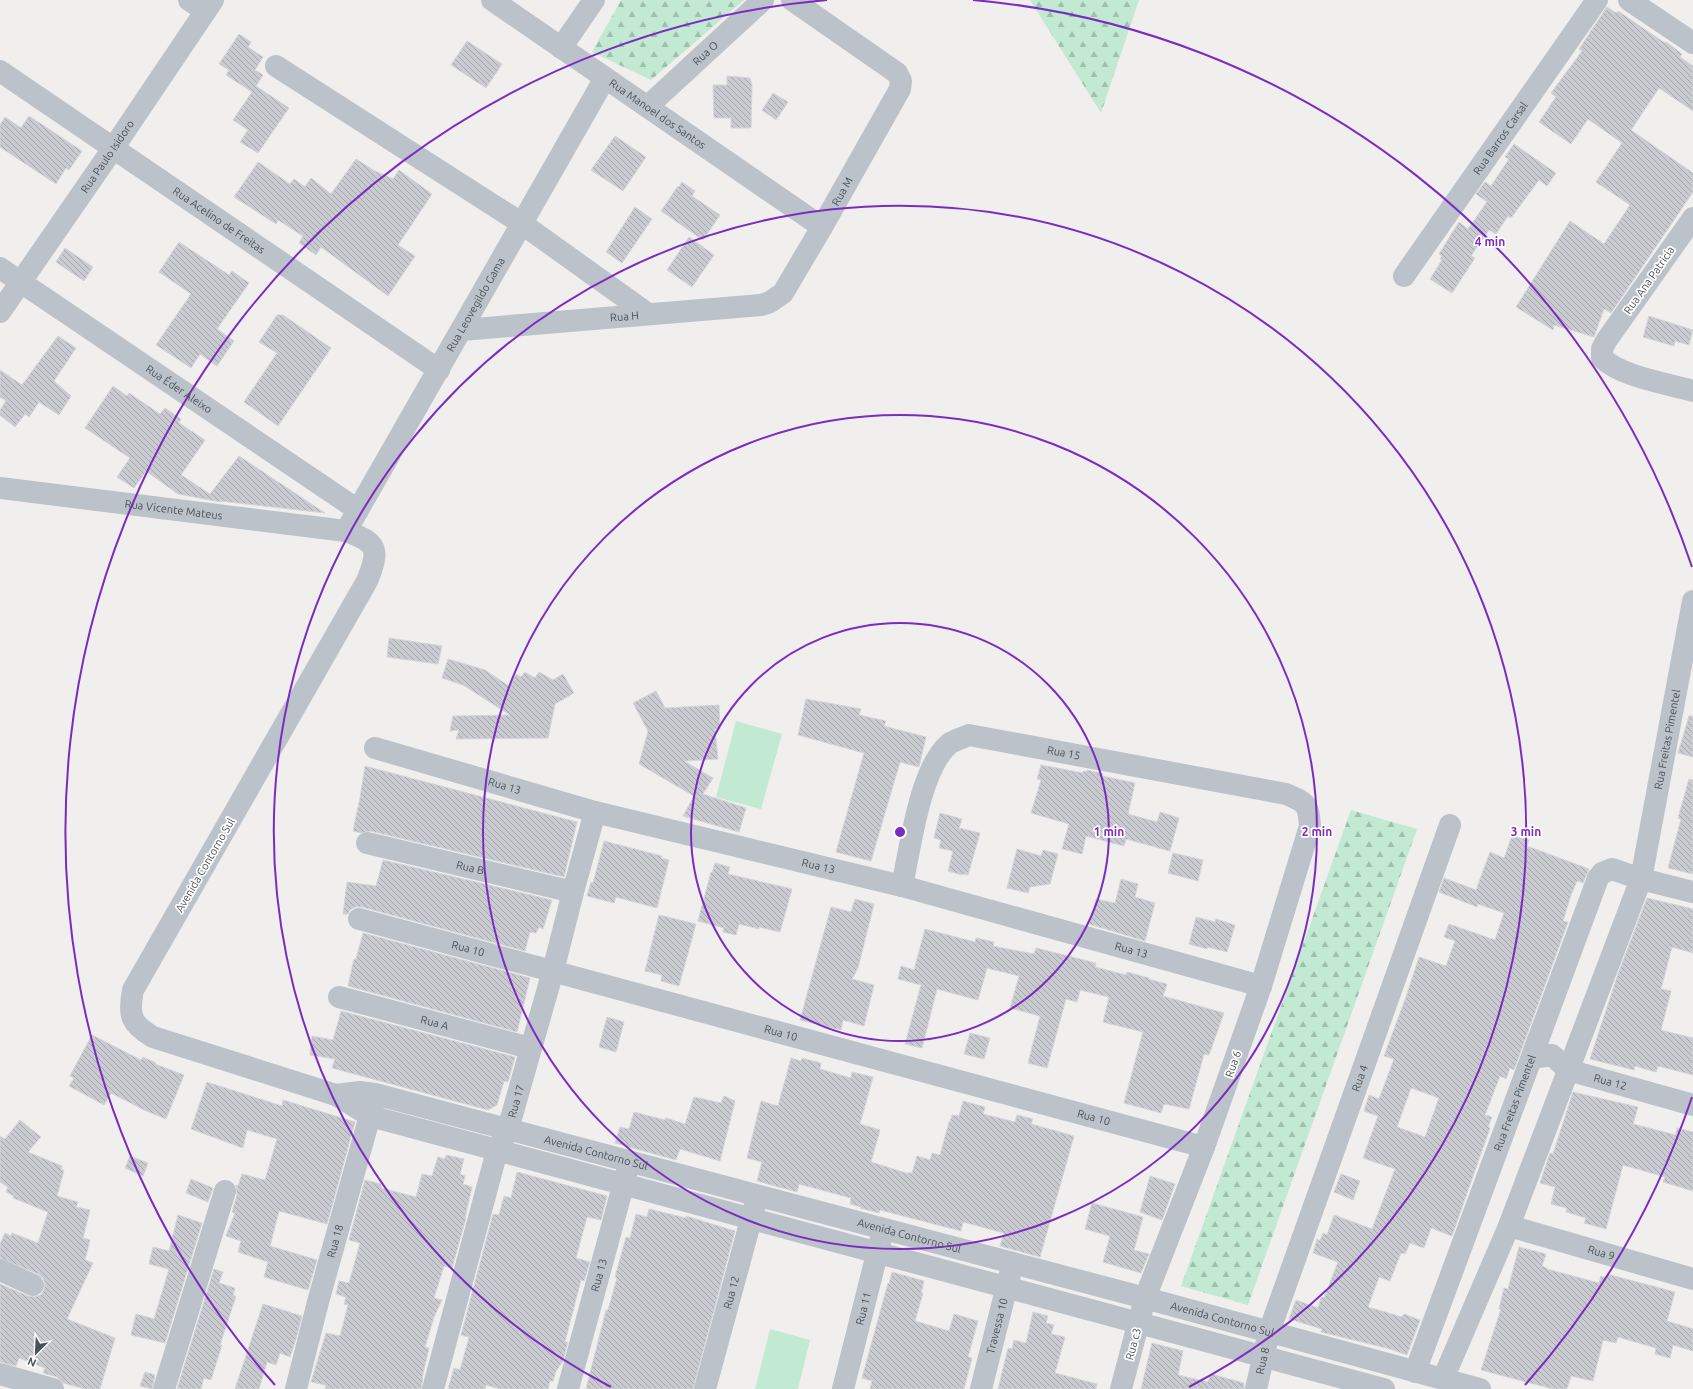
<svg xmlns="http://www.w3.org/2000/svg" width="1693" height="1389" font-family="Ubuntu,sans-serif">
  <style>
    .forest { fill: url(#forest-firs) }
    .park { fill: #c2e9d2 }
    .building { fill: url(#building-back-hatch); stroke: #d3d5d9; fill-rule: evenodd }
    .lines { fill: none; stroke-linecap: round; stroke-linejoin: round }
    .minor { stroke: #bcc2c9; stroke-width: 22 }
    .ring { fill: none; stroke: #7b2cbf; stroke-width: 2 }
    .labels { text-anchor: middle; stroke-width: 3.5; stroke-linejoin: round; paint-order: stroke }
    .street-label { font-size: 11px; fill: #495159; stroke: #fff }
    .centre { fill: #7b2cbf; stroke: #fff; stroke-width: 2 }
    .ring-label { font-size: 12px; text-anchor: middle; font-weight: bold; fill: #7b2cbf; stroke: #fff; stroke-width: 3.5; stroke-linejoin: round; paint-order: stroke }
  </style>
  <defs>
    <pattern id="forest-firs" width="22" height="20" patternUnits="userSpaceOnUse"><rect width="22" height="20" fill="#c2e9d2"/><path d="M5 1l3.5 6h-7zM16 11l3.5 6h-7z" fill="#a0bfad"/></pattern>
    <pattern id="building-back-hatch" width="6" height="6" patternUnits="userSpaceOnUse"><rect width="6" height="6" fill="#c9cbd0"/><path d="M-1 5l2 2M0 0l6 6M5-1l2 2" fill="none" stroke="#a5a7ac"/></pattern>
  </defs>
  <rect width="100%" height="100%" fill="#f1eeee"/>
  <path class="forest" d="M621,0H744L651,80L592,52Z
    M1030,0H1139L1101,113Z
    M1351,810L1417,829L1248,1305L1181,1286Z"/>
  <path class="park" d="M736,721L782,734L761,809L716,797Z
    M770,1329L810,1340L798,1389H755Z"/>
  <path class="building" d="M1607,7L1616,13L1618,11L1665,43L1666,42L1673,47L1682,54L1680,57L1693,66V111L1659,88L1631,130L1693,173V192L1611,313L1604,309L1594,337L1554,325L1553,330L1516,307L1570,221L1604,244L1630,205L1596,182L1622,143L1588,119L1571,144L1539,122L1556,97L1551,93L1582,51L1579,49Z
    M239,34L251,42L248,47L263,57L255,70L263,75L256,86L289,108L258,153L240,142L248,130L233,120L252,92L226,75L229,70L219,64Z
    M467,41L502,64L486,88L451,65Z
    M727,76L750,78L752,85L751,128H731V118H714L713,85H727Z
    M773,93L788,102L776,120L762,110Z
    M29,116L82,151L69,170L66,168L56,184L0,147V125L5,117L21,128Z
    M615,136L646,157L623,191L591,170Z
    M1514,144L1556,173L1547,186L1539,180L1511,218L1508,216L1496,234L1489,230L1471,256L1475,258L1452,293L1430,279L1442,260L1440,259L1442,256L1439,254L1459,222L1468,229L1487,202L1476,194L1485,182L1491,186L1509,159L1505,157Z
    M356,159L375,171L393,179L399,170L432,194L398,245L415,256L388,296L321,247L316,255L299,243L303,236L278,220L276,224L234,197L258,162L290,184L294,179L305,187L311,178L331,194Z
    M682,182L695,191L692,196L720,215L703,240L661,211L678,186L679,187Z
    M635,207L652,219L622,263L606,252Z
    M689,237L714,255L692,287L667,270Z
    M179,242L229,275L232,271L249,283L217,329L234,341L217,366L200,354L191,368L156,345L191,294L159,272Z
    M65,248L93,267L84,281L56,262Z
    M277,315H283L331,348L278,426L244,402L277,353L259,342Z
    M1649,316L1693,330L1689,345L1675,341L1674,346L1643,337Z
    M58,336L76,348L54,381L71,396L59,415L39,402L29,417L25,414L15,427L0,415V410L6,401L0,397V370L22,385Z
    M113,386L127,396L129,393L160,414L165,408L181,419L179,423L205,440L181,475L210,494L239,456L325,513L220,501L221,502L178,494L146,471L134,488L117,477L130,458L85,428Z
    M389,638L442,646L438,664L387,657Z
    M448,659L485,670L509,686L516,674L521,677L525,672L535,678L539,672L553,680L563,674L574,693L555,704L548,738L456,739L459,730L450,731L453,716L510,715L463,685L442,678Z
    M656,691L665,708L719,705L720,729H715L718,759L684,761L713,778L703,794L746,808L739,832L683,816L694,796L639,764L648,731L633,703Z
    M806,699L861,709L859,715L886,721L884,726L926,737L919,767L900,762L871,861L836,852L864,753L798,735Z
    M1689,716H1693V757L1678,753Z
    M1041,765L1083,773V771L1086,772L1087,770L1103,774L1102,776L1135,783L1128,814L1157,822L1160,812L1179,818L1170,851L1126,839L1124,846L1086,836L1082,854L1062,849L1069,824L1031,813L1041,780L1037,779Z
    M365,766L577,822L564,877L370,831L361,833L353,831L360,798Z
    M1689,779L1693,780V874L1668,868L1681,819L1678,818Z
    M940,813L962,819L959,828L980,833L968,875L963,874L962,875L948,871L953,851L939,848L941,840L934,838Z
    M1512,836L1529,840L1527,846L1589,869L1583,883L1577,881L1571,895L1563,921L1568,922L1514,1070L1510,1068L1506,1079L1500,1076L1485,1115L1492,1117L1488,1127L1490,1128L1452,1236L1431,1228L1424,1248L1410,1243L1405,1254L1401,1253L1390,1281L1379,1277L1368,1307L1402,1317L1404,1314L1420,1320L1407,1355L1390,1349L1321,1332L1322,1329L1289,1319L1296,1300L1318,1308L1321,1297L1324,1298L1338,1262L1313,1253L1317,1239L1320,1241L1323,1233L1327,1235L1334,1215L1372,1229L1395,1169L1363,1158L1378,1116L1364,1111L1369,1095L1379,1099L1394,1059L1384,1056L1406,997L1419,957L1446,966L1455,941L1444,937L1449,924L1495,940L1504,913L1478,904L1477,907L1439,892L1444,878L1476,890L1490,852L1504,858ZM1411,1088L1439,1098L1425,1137L1397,1127Z
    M604,841L662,856L661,858L669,860L657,908L616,897L614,903L587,896L591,882L593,883Z
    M1017,849L1041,856L1043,850L1058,854L1050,884L1030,887L1028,893L1007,888Z
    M1173,853L1203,860L1198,881L1168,873Z
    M383,860L552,900L543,929L539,927L536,933L530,932L525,951L362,907H355L350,910L348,914H343L347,882L376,886Z
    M715,863L730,867L728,874L792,889L780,932L759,927V929L739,924L736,935L723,932L724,928L698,921L711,872L712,873Z
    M1121,879L1138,884L1135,897L1155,903L1145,941L1089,924L1096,899L1115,903Z
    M1647,898L1693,909V953L1672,947L1661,989L1671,991L1661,1030L1693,1038V1075L1658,1066L1656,1072L1635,1066L1634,1070L1590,1059L1618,974Z
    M855,899L874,904L858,968L852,979L874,985L864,1026L843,1020L841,1030L800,1020L831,907L851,912Z
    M659,915L696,924L679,986L661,981L662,975L645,971Z
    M1196,917L1215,922L1216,919L1235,925L1227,952L1208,947L1207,949L1189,944Z
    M925,929L975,942L976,938L994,942L993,946L1034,954L1036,948L1096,963L1095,967L1126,975L1127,972L1149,978L1148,979L1167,984L1163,996L1224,1013L1209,1055L1204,1054L1189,1109L1164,1104L1161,1113L1124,1103L1143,1032L1103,1022L1109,997L1080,990L1077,1002L1066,999L1047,1068L1028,1063L1040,1016L1010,1008L1019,976L987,968L978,1000L937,989L922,1048L905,1044L921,985L898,979L901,966L914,970Z
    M363,933L530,978L517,1032L348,986L354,959H356Z
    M341,1011L515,1057L508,1082L504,1081L497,1105L488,1110L332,1068L335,1059L310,1055L312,1036L333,1040Z
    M607,1017L624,1022L616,1052L599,1047Z
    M970,1033L990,1038L984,1059L964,1054Z
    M92,1035L141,1060L143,1057L156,1063L155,1064L184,1075L166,1119L144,1110L111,1093L104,1105L69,1086L74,1078L70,1076Z
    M791,1058L801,1061L802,1058L821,1063L820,1069L851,1078L852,1072L873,1077L860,1124L880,1130L871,1162L906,1173H912L917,1156L930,1160L932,1153L940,1155L949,1122H950L952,1115L959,1116L963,1101L985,1107L983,1114L1015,1122L1017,1115L1033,1119L1031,1124L1074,1136L1040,1257L1000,1246L1004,1233L963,1222L961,1231L880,1210L879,1213L860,1208L861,1207L850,1204L851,1198L799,1184L797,1192L757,1181L762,1162L747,1158L761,1101L778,1106Z
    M207,1082L282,1106L283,1100L355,1122L327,1224L279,1211L270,1246L317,1260L308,1290L264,1277L268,1262L238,1252L241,1241L226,1236L235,1213L232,1212L237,1195L236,1185L238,1186L242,1174L265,1180L277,1139L247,1130L243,1148L191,1129Z
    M1573,1092L1638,1107L1633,1124L1676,1135L1677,1128L1693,1132V1191L1663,1182L1665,1177L1623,1165L1606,1229L1584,1223L1586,1218L1566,1212L1567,1208L1551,1204L1555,1187L1540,1183L1550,1153L1553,1154Z
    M724,1096L735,1101L720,1161L680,1149L676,1160L615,1143L620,1127L629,1129L634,1112L665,1120L666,1118L685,1124L694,1097L721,1103Z
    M20,1120L41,1137L28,1152L62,1166L61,1170H64L57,1196L78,1202L76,1207L90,1210L83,1238L90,1240L85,1260L93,1263L67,1319L115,1338L100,1389H85L63,1383L57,1377L43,1373L45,1368L19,1358L16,1366L0,1362V1284L28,1296L34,1297L41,1295L44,1290L45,1284L43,1278L38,1274L0,1258V1244L5,1233L11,1236L12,1233L38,1243L48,1212L13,1198L14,1196L6,1192L8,1187L0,1182V1136L5,1139Z
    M446,1155L464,1159L460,1174L465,1176L463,1184L472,1187L465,1218H466L452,1268L444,1266L434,1298L442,1300L434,1317L425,1347L429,1348L422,1378H423L421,1389H325L326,1385L311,1382L326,1333L340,1336L348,1305L344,1304L346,1297L336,1294L339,1281L349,1283L360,1243L349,1240L365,1180L381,1184V1188L416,1197L422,1174L432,1176L438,1157L445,1159Z
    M130,1156L148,1163L143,1176L125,1168Z
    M517,1172L607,1196L601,1220L587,1217L576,1258L590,1262L584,1281L581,1280L565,1342H568L563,1361L556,1371L553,1381H550L548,1389H500L486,1385L485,1389H448L454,1368L460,1370L469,1337L461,1335L493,1214L499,1215L504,1196L511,1198Z
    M1341,1174L1360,1181L1353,1200L1334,1192Z
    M1150,1176L1175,1184L1162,1220L1140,1212Z
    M191,1179L213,1188L208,1202L186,1193Z
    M1092,1203L1143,1217L1134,1250L1149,1254L1141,1273L1103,1262L1110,1236L1085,1229Z
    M649,1209L686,1218V1216L735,1231L693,1389H586L606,1310H608L617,1278L615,1277L626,1237L630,1238L636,1214L647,1217Z
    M178,1215L202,1223L165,1343L131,1335L136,1314L154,1319L169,1269L149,1264L153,1247L169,1251Z
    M1519,1247L1546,1254L1542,1266L1547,1268V1269L1599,1283L1601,1276L1606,1278L1607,1274L1675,1292L1667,1321L1693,1329V1351L1673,1345L1670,1358L1655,1354L1656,1348L1618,1337L1616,1343L1603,1340L1593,1381L1571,1376L1567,1389H1553L1481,1370L1501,1309H1499L1504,1288L1508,1289Z
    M214,1269L223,1272L219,1283L235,1288L233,1296H236L220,1345H222L211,1380L204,1378L201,1389H177Z
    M892,1272L924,1281L921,1293H923L915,1321L949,1331L954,1314L978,1321L968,1357L972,1358L964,1389H870L872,1381L862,1378L888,1283L889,1284Z
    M263,1304L302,1316L296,1339L290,1357L280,1353L276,1365L267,1362L259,1389H235Z
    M1033,1312L1048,1316L1046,1323L1054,1325L1051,1334L1065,1337L1055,1373L1097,1384L1096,1389H998L1008,1348L1012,1349L1014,1340L1026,1343Z
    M1152,1343L1183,1351L1178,1375L1208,1382L1211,1374L1244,1383V1389H1141Z
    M145,1372L155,1375L152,1389L140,1386Z"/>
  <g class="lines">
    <g class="minor">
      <path d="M189,0L205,11"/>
      <path id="s1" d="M492,0L822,227"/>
      <path d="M1629,0L1693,43"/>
      <path d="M561,48L594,0"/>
      <path d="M276,66L521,223L648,314"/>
      <path id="s2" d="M0,71L439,370"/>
      <path id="s3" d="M648,106L763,0"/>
      <path d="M1693,218L1606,341L1602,349V358C1622,377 1665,383 1693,391"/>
      <path id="s4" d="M0,268L358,510"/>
      <path id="s5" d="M1404,276L1597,0"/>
      <path id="s6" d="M0,312L114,147L213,0"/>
      <path id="s7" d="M462,330L761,305L770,302L783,293L822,227L900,89L901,81L897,73L792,0"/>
      <path id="s8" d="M0,488L346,531C378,543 380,549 367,581L133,990C128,1016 131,1024 153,1037L336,1095L370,1116L1384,1389"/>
      <path id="s9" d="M346,531L605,78"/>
      <path id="s10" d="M375,748L595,812L902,886L1261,986"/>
      <path id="s11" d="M367,843L573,892"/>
      <path id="s12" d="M902,886C910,849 920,768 949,744C954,740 963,738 969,735L1286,794C1307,803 1308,803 1310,826L1261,986L1204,1147L1145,1298L1121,1389"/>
      <path id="s13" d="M359,919L1204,1147"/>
      <path id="s14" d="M339,997L530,1048"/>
      <path id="s15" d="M1532,1058L1552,1055L1568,1070L1693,1105"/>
      <path id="s16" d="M336,1095L360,1092L375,1094L1145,1298L1480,1389"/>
      <path id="s17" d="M1509,1226L1693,1279"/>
      <path d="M0,1270L33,1285"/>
      <path id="s18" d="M1415,1372L1598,878L1602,873L1612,869L1641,879L1693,892"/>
      <path d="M0,1374L53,1389"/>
      <path id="s19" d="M1443,1379L1509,1226L1641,879L1693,601"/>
      <path d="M164,1389L225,1191"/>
      <path id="s20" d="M296,1389L318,1302L374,1101"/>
      <path id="s21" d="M433,1389L497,1151L508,1129L553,971L573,892L595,812"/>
      <path id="s22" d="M568,1389L627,1171"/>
      <path id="s23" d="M705,1389L755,1205"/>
      <path id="s24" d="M843,1389L881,1238"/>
      <path id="s25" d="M981,1389L1010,1274"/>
      <path id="s26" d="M1256,1389L1269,1332L1450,825"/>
    </g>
  </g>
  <g class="ring">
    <circle cx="900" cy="832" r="209"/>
    <circle cx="900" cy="832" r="417"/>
    <path d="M611 1387A626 626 0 1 1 1189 1387"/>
    <path d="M1692 1097A835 835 0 0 1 1525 1385M275 1385A835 835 0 0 1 827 0M973 0A835 835 0 0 1 1692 567"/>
  </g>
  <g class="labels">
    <g class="street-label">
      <text dy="4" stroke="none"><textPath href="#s3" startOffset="78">Rua O</textPath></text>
      <text dy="4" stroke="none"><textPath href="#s1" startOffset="201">Rua Manoel dos Santos</textPath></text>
      <text dy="4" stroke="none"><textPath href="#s5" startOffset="168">Rua Barros Carsal</textPath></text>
      <text dy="4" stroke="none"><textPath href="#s6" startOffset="189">Rua Paulo Isidoro</textPath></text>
      <text dy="4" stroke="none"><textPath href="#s7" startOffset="443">Rua M</textPath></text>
      <text dy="4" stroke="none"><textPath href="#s2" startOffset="265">Rua Acelino de Freitas</textPath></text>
      <text transform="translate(1649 280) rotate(-55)" y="4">Rua Ana Patricia</text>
      <text dy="4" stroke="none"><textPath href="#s9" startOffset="261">Rua Leovegildo Gama</textPath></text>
      <text dy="4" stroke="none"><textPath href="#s7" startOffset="163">Rua H</textPath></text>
      <text dy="4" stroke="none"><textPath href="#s4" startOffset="216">Rua Éder Aleixo</textPath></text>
      <text dy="4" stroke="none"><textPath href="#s8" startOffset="175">Rua Vicente Mateus</textPath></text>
      <text dy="4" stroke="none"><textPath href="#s19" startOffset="680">Rua Freitas Pimentel</textPath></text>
      <text dy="4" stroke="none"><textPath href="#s12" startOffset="270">Rua 15</textPath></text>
      <text dy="4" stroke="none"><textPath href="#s10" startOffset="135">Rua 13</textPath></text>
      <text transform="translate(205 865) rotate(-60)" y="4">Avenida Contorno Sul</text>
      <text dy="4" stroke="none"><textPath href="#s10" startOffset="459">Rua 13</textPath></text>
      <text dy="4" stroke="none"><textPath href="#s11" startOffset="106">Rua B</textPath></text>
      <text dy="4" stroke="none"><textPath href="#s13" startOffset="113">Rua 10</textPath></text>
      <text dy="4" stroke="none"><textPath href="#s10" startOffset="783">Rua 13</textPath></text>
      <text dy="4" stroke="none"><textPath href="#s14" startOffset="99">Rua A</textPath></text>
      <text dy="4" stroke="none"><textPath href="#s13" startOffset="437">Rua 10</textPath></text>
      <text transform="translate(1233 1064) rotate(-71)" y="4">Rua 6</text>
      <text dy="4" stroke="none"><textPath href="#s26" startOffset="328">Rua 4</textPath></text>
      <text dy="4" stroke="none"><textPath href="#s15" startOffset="86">Rua 12</textPath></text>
      <text dy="4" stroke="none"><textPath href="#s21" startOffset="300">Rua 17</textPath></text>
      <text dy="4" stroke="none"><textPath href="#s18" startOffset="287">Rua Freitas Pimentel</textPath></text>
      <text dy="4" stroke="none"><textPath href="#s13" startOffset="761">Rua 10</textPath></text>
      <text dy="4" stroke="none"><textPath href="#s16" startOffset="268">Avenida Contorno Sul</textPath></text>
      <text dy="4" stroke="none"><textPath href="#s16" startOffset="592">Avenida Contorno Sul</textPath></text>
      <text dy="4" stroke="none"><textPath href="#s20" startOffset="153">Rua 18</textPath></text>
      <text dy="4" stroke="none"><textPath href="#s17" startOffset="96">Rua 9</textPath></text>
      <text dy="4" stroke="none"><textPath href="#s22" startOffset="118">Rua 13</textPath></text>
      <text dy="4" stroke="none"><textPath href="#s23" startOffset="100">Rua 12</textPath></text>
      <text dy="4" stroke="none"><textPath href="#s24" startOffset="83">Rua 11</textPath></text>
      <text dy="4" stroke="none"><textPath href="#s16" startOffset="916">Avenida Contorno Sul</textPath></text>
      <text dy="4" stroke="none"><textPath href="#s25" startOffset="65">Travessa 10</textPath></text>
      <text transform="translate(1133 1344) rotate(-75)" y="4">Rua c3</text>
      <text dy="4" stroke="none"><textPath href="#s26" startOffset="29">Rua 8</textPath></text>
    </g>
  </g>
  <circle cx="900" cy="832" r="6" class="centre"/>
  <g class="ring-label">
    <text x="1490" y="246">4 min</text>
    <text x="1109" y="836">1 min</text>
    <text x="1317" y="836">2 min</text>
    <text x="1526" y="836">3 min</text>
  </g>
  <g transform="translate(36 1353) rotate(204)" stroke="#ffffff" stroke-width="3" paint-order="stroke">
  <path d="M0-3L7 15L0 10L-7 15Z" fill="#495159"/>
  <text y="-6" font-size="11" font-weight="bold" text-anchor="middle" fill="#495159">N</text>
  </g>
</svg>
